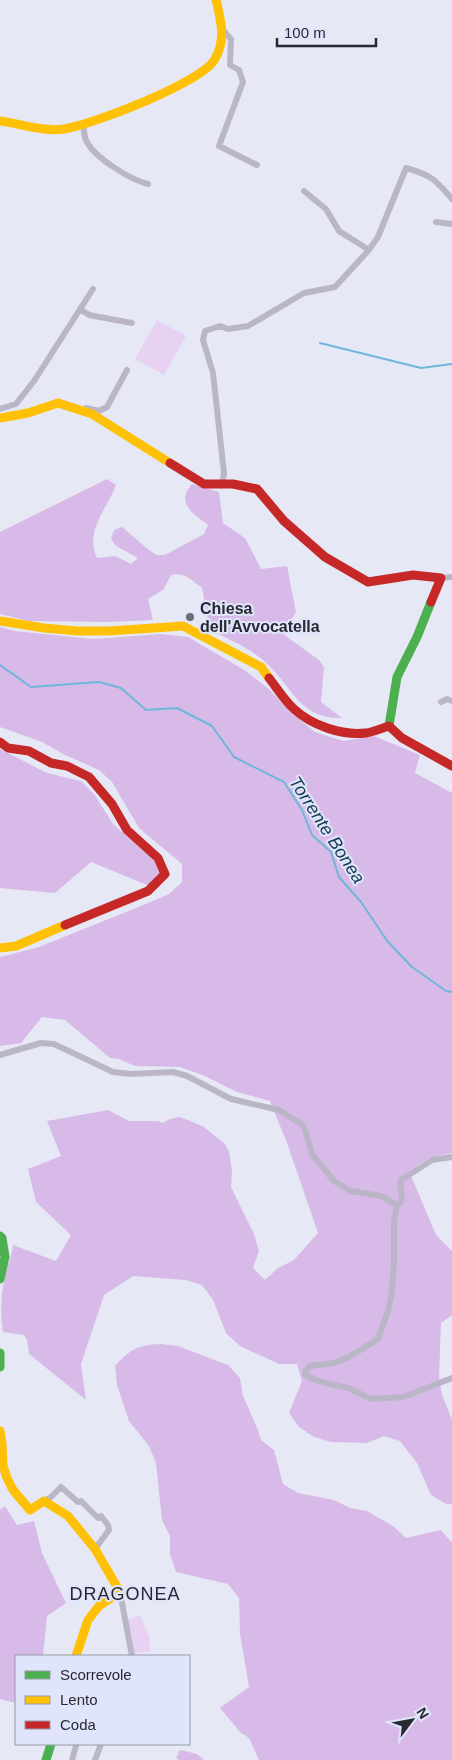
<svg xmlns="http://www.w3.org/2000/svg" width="452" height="1760" font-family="Helvetica,sans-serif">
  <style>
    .green { fill: #e7d2f4 }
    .forest { fill: #d7bae7 }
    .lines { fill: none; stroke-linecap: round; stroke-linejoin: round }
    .stream { stroke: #6fb6db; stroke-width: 2 }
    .street { stroke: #bab6c7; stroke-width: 6 }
    .fast { stroke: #4caf50; stroke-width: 9 }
    .slow { stroke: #ffc107; stroke-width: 9 }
    .jam { stroke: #c62828; stroke-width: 9 }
    .poi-dot { fill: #6a6c76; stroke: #e0e5fb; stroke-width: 2 }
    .labels { text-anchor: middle; stroke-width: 4; stroke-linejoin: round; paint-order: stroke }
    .poi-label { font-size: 16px; font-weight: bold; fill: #272931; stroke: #e0e5fb; text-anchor: start }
    .water-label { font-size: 18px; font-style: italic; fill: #123c50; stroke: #e0e5fb }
    .neighbourhood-label { font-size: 18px; letter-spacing: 1px; fill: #272931; stroke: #e0e5fb }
  </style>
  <rect width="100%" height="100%" fill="#e6e9f5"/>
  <path class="green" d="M157,320L186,336L164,375L135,359Z
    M140,1615L149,1636L150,1651L133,1654L126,1620Z"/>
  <path class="forest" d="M107,479L116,485C107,509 84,532 97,558L115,556L131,564L138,558L116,546L111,539L114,530L122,527L149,550L157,555H165L204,534L208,525C193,513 175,504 192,484L219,492L223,523L245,538L261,569L287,566L296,612L283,634L319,660L324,667L321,702L342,718C297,719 292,684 264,661C248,647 228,639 210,630L202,588C191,580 185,572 171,575L163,590L148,599L153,620L109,622L29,621L0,614V532Z
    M0,627L15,631L93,639L161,634L188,637L246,671L270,690L290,712L315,732L343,741L374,736L420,755L415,773L452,793V1153L429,1158L409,1171L436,1235L452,1251V1315L441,1323L439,1377L442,1395L452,1420V1504H446L431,1495L417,1463L400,1441L384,1436L367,1443L331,1442L314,1437L299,1427L289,1413L302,1381L297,1364H279L240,1346L226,1333L213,1300L202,1285L186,1280L133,1276L104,1295L81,1364L86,1400L29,1354L27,1340L24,1335L3,1332C0,1313 1,1294 5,1276C8,1265 12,1256 13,1245L56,1261L71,1235L36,1202L28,1169L61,1156L47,1121L108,1110L129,1121H158L163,1123L170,1119L179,1117L188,1120L204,1127L225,1144L229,1152L232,1170L231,1187L254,1234L259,1251L253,1268L265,1280L278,1268L294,1260L318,1233L287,1143L270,1101L237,1092L205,1076L180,1067L135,1066L119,1059L110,1058L65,1020L42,1017L21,1043L0,1046V957L39,947L141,906L169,894L182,882V864L139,828L112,782L99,770L65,755L42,742L0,727Z
    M0,749L47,773L81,781L94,794L113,824L153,859L158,866L160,874L154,881L147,885L91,862L55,893L0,888Z
    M161,1344L178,1346L228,1365L240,1378L243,1396L258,1430L261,1440L274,1450L283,1484L298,1493L334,1500L350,1508L367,1511L393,1526L406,1538L441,1530L452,1543V1760H259L249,1738L241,1733L220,1708L249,1687L240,1634L239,1598L228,1584L176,1572L170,1554V1536L162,1520L156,1463L149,1446L129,1421L117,1385L115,1366C131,1349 137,1345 161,1344Z
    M5,1506L17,1525L34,1521L42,1553L66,1603L47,1616L43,1656H16V1703L0,1699V1510Z
    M180,1750L197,1754L204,1760H179L176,1758Z"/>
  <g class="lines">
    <path class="stream" d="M320,343L421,368L452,364
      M0,665L31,687L99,682L121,688L146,710L177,708L212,726L234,757L284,782L302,810L312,835L331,852L339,877L361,902L388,942L412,967L446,991L452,992"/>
    <path class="street" d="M223,30L231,39L230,65L239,70L243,82L219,146L257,165
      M83,124C84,129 84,136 86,140C93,157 131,180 148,184
      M304,191L326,209L339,231L369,250
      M436,222L452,224
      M80,309L89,315L132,323
      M86,408L99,411L107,407L127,370
      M0,409L16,404L34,381L93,289
      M222,484L224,473L213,373L203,340L205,331L220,326L228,329L248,326L304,293L335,287L368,251L378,237L406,168C431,175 435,179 452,199
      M441,578L452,577
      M441,702L447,699L452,701
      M0,1055L41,1043L54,1044L113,1072L131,1074L173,1072L187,1076L231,1099L279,1110L301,1124L305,1129L312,1154L334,1181L350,1191L381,1196L397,1205
      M452,1157L432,1160L401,1180C399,1186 403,1194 401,1202L397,1205L394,1220V1264L392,1292L388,1311L378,1339L349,1357L334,1363L310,1366L306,1370L305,1374L311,1378L322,1382L348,1388L371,1399L403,1397L452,1378
      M44,1501L51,1497L61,1487L78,1502L81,1501L98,1518L101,1516L108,1525L109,1530L95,1549
      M120,1592L132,1656
      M72,1760L76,1746
      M95,1760L101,1744"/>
    <path class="fast" d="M389,726L397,677L417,637L431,602
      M0,1236L2,1238L5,1257L0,1279
      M0,1353V1367
      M46,1760L51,1744"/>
    <path class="slow" d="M0,121C21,124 43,132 64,129C92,125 203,82 215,59C226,40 221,20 216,0
      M0,418L28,413L58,403L92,414L170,463
      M0,621L44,628L77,631H109L183,626L261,667L269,678
      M0,948L16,946L65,925
      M0,1431L2,1444L3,1466L7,1478L13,1490L30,1510L44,1501L68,1516L95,1549L120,1592L99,1606L88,1620L76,1656"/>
    <path class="jam" d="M170,463L204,484H233L257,489L284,521L325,557L368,582L413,575L441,578L431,602
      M269,678C277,688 284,700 294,709C311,725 342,736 366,733C374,732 382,728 389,726
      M389,726L402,738L452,766
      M0,742L8,748L29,751L51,763L67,766L89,777L112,804L127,830L158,858L165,874L148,891L65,925"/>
  </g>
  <circle class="poi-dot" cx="190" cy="617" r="5"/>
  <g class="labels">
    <g class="poi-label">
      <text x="200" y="614">Chiesa<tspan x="200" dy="18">dell'Avvocatella</tspan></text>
    </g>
    <g class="water-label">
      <text transform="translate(327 830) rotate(57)" y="6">Torrente Bonea</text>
    </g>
    <g class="neighbourhood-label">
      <text x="125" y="1600">DRAGONEA</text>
    </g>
  </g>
  <rect x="15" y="1655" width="175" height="90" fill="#e0e5fb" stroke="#969aaa"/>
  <rect x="25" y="1671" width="25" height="8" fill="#4caf50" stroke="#969aaa"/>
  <text x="60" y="1680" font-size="15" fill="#272931">Scorrevole</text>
  <rect x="25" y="1696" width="25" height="8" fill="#ffc107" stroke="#969aaa"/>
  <text x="60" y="1705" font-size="15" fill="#272931">Lento</text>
  <rect x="25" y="1721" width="25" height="8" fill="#c62828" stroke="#969aaa"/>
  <text x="60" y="1730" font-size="15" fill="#272931">Coda</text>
  <g transform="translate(412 1720) rotate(58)" stroke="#e0e5fb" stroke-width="4" paint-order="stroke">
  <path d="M0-4L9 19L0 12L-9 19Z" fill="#272931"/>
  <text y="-8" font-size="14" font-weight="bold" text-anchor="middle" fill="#272931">N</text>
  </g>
  <path d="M277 38v8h99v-8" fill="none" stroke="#272931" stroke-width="2.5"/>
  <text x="284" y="38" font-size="15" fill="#272931" stroke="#e0e5fb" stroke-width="4" paint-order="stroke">100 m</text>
</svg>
